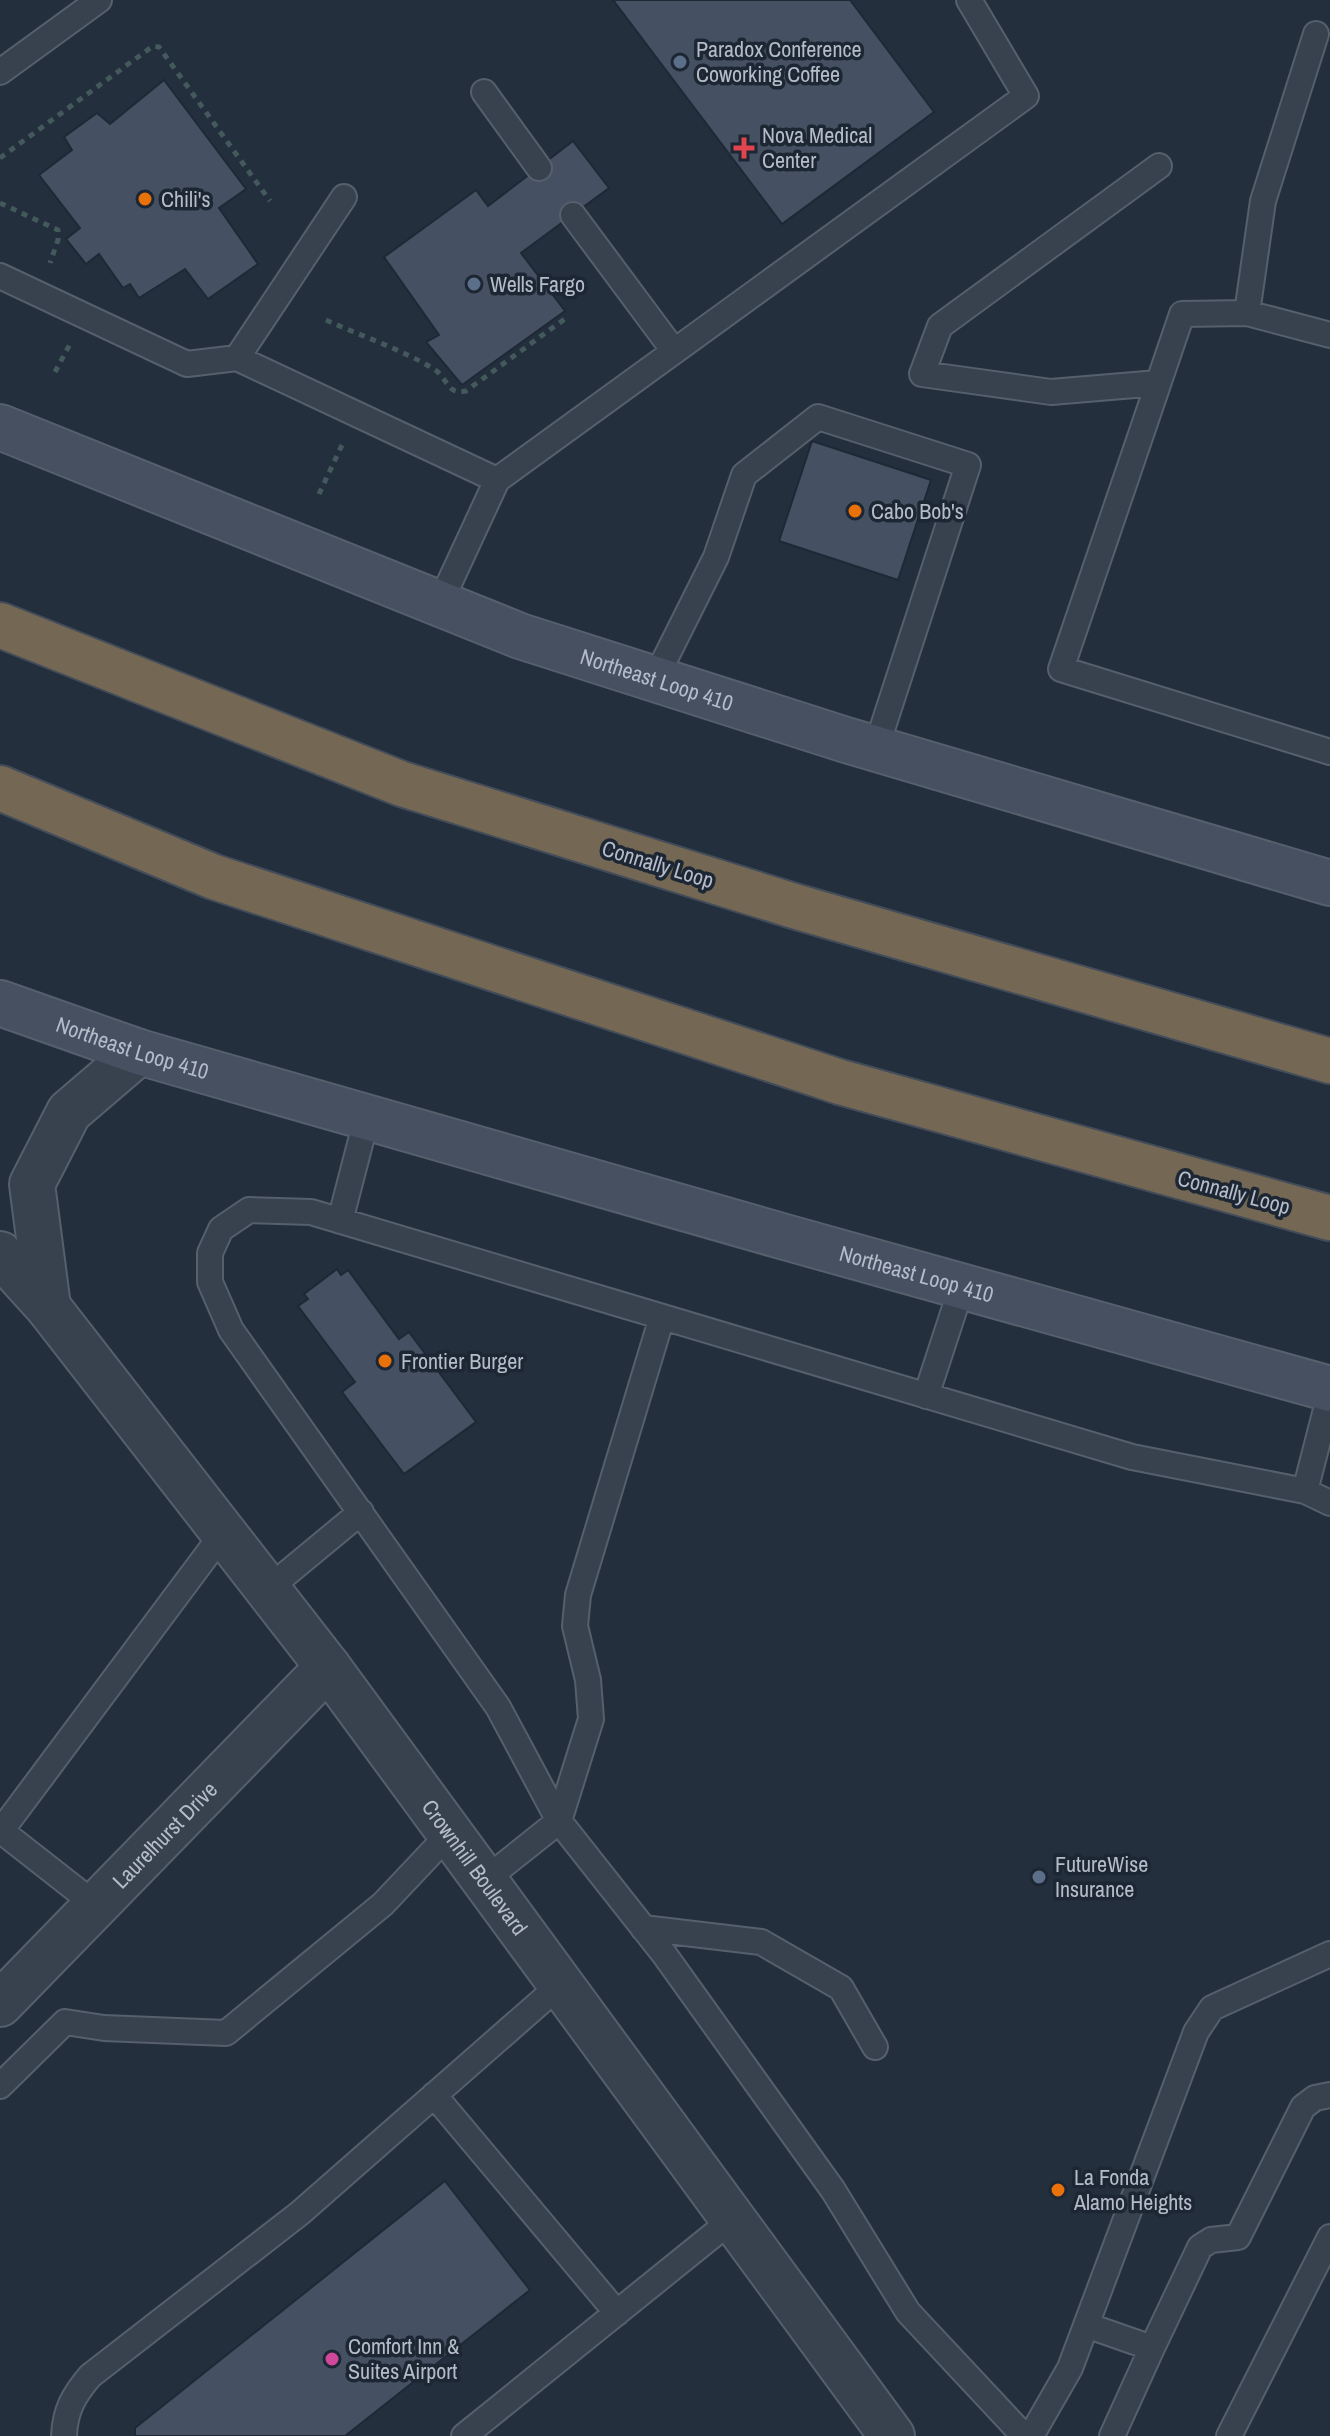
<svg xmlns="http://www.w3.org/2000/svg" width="1330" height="2436" font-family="'Archivo Narrow',sans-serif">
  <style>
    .building { fill: #455162; stroke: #1f2835; stroke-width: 2 }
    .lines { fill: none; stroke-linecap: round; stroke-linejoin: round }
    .service-casing { stroke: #565f6c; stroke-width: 28 }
    .minor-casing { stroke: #565f6c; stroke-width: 48 }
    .secondary-casing { stroke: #565f6c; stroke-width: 48 }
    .motorway-casing { stroke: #434c59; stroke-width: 48 }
    .path { stroke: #44595c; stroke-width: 5; stroke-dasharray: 6 6; stroke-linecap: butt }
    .service { stroke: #38414e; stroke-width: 24 }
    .minor { stroke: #38414e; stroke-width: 44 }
    .secondary { stroke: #465061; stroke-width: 44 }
    .motorway { stroke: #746855; stroke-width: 44 }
    .service-dot { fill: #5c6f8a; stroke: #1d2633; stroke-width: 3 }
    .health-dot { fill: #e0444e; stroke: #1d2633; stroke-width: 3 }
    .food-dot { fill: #e8710a; stroke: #1d2633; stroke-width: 3 }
    .hotel-dot { fill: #d1479c; stroke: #1d2633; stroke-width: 3 }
    .labels { text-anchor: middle; stroke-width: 7; stroke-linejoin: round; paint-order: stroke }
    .poi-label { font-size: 22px; fill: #b4bcc9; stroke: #1d2633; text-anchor: start }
    .street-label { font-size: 22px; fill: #b4bcc9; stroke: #1d2633 }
  </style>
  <rect width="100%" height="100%" fill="#242f3e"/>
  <path class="building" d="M613,0H850L934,112L782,224Z
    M164,80L246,189L219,208L258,264L208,299L185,269L139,298L130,284L123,288L99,254L86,264L66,239L80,228L39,175L72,150L64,137L97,113L110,124Z
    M573,141L609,188L521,253L565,311L462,385L426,342L439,335L384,257L476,190L488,206Z
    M812,441L931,480L898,580L779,541Z
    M337,1269L341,1275L348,1270L399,1339L409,1332L476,1422L404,1474L342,1392L355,1382L298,1306L308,1299L304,1294Z
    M445,2181L530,2290L345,2436H135V2428Z"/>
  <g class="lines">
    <defs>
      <path id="service" d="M0,72L99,0
        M484,92L539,168
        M573,215L674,351
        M0,276L187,364L237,358L497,480L440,603
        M1247,313L1263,201L1316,34
        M1330,335L1247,313L1182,314L1061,669L1330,752
        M237,358L344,197
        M1158,383L1051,392L922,374L940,326L1159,166
        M497,480L1026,96L969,0
        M655,679L716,557L744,475L818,417L968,465L876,748
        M340,1221L367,1117
        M926,1396L962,1286
        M1305,1491L1330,1394
        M268,1589L361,1512
        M0,1830L97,1906
        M1,1831L224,1532
        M485,1880L559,1821L591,1719L588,1680L575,1626L578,1595L662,1317
        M643,1928L761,1942L841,1988L875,2047
        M0,2086L65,2022L104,2028L226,2033L383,1904L450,1833
        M434,2095L617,2313
        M1086,2325L1152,2348L1112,2436
        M1152,2348L1200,2247L1211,2240L1238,2237L1303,2107L1315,2098L1330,2095
        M64,2436C65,2410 74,2395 90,2376L300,2213L561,1984
        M464,2436L733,2219
        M1024,2436L908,2312L833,2190L664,1954L559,1821L498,1707L231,1330L210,1282V1253L221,1229L249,1210L311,1212L1132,1457L1305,1491L1330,1503
        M1031,2436L1070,2368L1196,2032L1212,2008L1330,1954
        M1229,2436L1330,2237"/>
      <g id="minor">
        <path id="s1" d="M0,1254L48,1307L328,1667L892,2436"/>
        <path d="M48,1307L32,1184L69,1112L139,1052"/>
        <path id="s2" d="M0,2004L328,1667"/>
      </g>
      <g id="secondary">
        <path id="s3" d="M0,427L520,636L843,739L1330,883"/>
        <path id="s4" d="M0,1003L139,1052L785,1237L1330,1389"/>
      </g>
      <path id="motorway" d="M0,625L402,784L794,906L1330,1061
        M0,788L214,877L840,1082L1330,1218"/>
    </defs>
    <use href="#service" class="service-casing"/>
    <use href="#minor" class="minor-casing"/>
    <use href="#secondary" class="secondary-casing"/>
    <use href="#motorway" class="motorway-casing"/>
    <path class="path" d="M0,158L153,46L159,47L270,201
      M0,203L58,230V240L50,263
      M326,320C361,336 401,349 434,369C448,378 447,396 466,391L566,318
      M55,372L70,344
      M319,494L342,445"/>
    <use href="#service" class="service"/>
    <use href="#minor" class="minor"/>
    <use href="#secondary" class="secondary"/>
    <use href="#motorway" class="motorway"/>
  </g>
  <g class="service-dot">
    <circle cx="680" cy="62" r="8"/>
    <circle cx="474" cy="284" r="8"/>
    <circle cx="1039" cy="1877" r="8"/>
  </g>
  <path class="health-dot" d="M740 136h8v8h8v8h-8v8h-8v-8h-8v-8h8z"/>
  <g class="food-dot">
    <circle cx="145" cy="199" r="8"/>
    <circle cx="855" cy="511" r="8"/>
    <circle cx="385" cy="1361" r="8"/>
    <circle cx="1058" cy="2190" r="8"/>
  </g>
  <circle class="hotel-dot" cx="332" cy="2359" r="8"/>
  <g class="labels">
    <g class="poi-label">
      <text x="696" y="57">Paradox Conference<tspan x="696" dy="25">Coworking Coffee</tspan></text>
      <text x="762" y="143">Nova Medical<tspan x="762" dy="25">Center</tspan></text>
      <text x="161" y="207">Chili's</text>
      <text x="490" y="292">Wells Fargo</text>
      <text x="871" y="519">Cabo Bob's</text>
      <text x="401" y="1369">Frontier Burger</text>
      <text x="1055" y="1872">FutureWise<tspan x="1055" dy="25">Insurance</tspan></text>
      <text x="1074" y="2185">La Fonda<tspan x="1074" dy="25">Alamo Heights</tspan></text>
      <text x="348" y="2354">Comfort Inn &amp;<tspan x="348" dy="25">Suites Airport</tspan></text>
    </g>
    <g class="street-label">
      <text dy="8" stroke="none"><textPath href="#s3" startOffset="704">Northeast Loop 410</textPath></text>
      <text transform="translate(658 864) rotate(17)" y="8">Connally Loop</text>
      <text dy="8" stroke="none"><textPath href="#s4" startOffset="140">Northeast Loop 410</textPath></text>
      <text transform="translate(1234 1192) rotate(15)" y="8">Connally Loop</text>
      <text dy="8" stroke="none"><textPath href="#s4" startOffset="956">Northeast Loop 410</textPath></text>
      <text dy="8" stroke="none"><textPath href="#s2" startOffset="236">Laurelhurst Drive</textPath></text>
      <text dy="8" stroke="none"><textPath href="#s1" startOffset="776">Crownhill Boulevard</textPath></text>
    </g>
  </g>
</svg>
